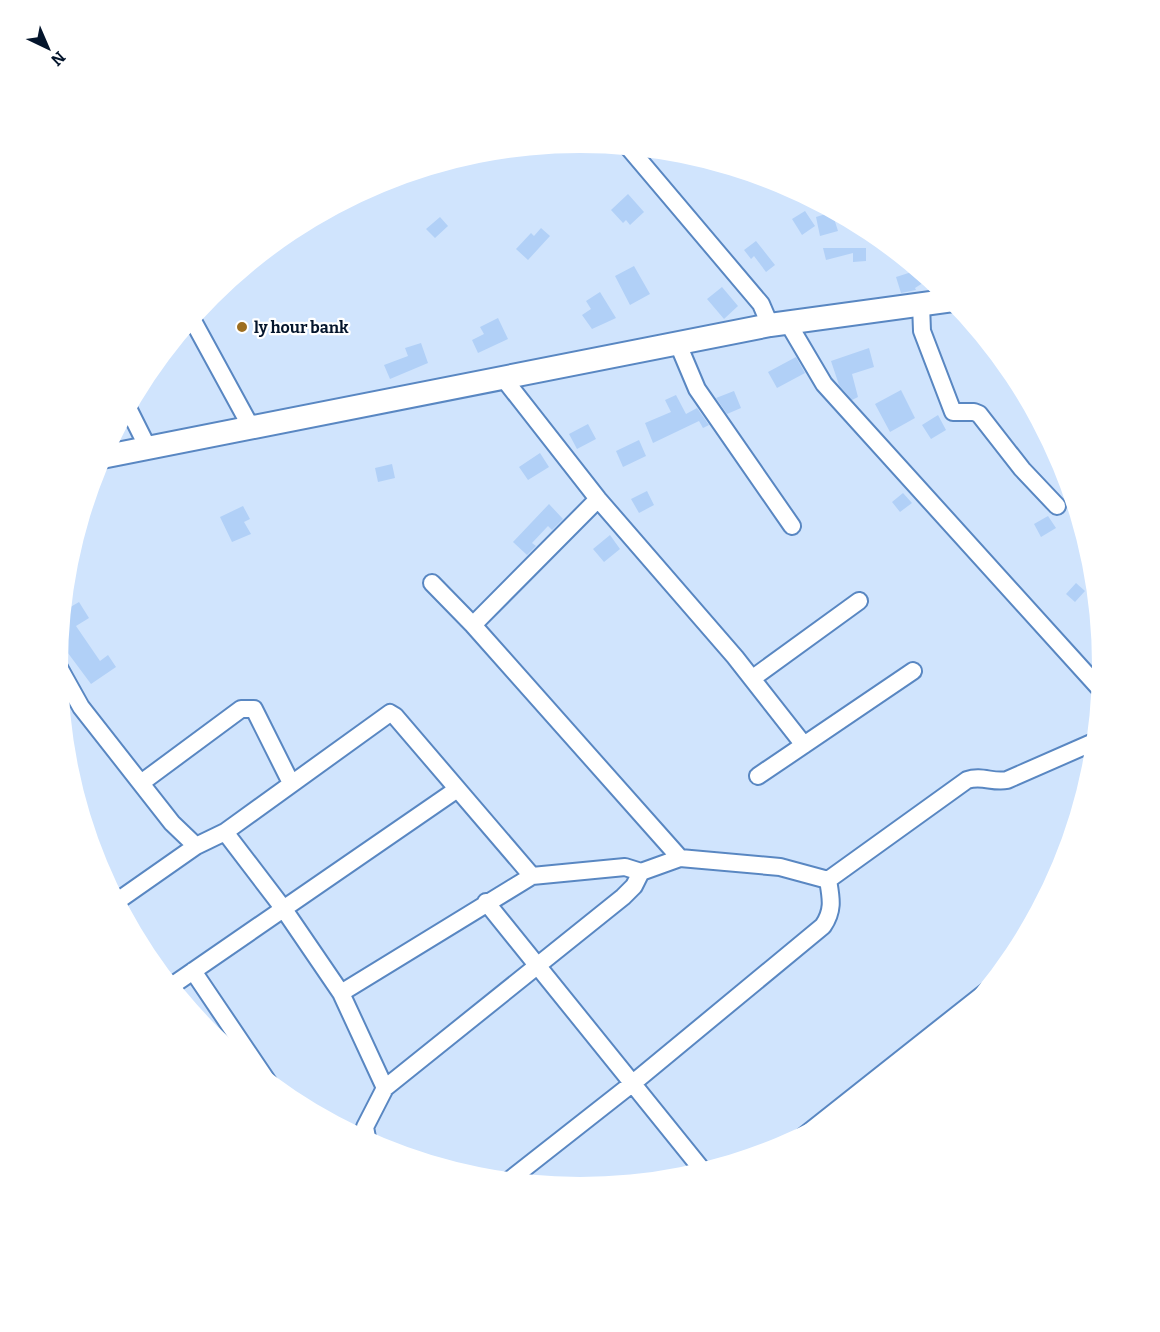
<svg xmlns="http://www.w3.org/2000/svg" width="1160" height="1332" font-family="Bitter,serif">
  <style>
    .building { fill: #b1d0f7 }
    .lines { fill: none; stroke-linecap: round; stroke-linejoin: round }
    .street-casing { stroke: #5987c2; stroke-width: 20 }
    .secondary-casing { stroke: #5987c2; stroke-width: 26 }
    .street { stroke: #fff; stroke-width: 16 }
    .secondary { stroke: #fff; stroke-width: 22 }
    .poi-dot { fill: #9d6e20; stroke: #fff; stroke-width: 2 }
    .labels { text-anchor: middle; stroke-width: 4.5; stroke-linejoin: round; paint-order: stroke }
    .poi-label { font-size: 16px; font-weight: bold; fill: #04152c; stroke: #fff; text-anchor: start }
  </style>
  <rect width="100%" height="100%" fill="#d0e4fd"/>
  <path class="building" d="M628,194L644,212L630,225L626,220L623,223L611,210Z
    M805,211L815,226L802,235L792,219Z
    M832,212L838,231L820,236L816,217Z
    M440,217L448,226L435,238L426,229Z
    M541,228L550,236L528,260L516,249L531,233L534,236Z
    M756,241L775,265L766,272L754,256L751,259L744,250Z
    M823,248H866V261L853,262V253L826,260Z
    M634,266L650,294L630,305L615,276Z
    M918,270L929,279L915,288L916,290L901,293L896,277Z
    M722,287L738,306L724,319L707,299Z
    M600,292L616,318L592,329L582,315L591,309L586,301Z
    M498,318L508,339L478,353L472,340L484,334L480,327Z
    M421,343L428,363L390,379L384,365L408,356L405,348Z
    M869,348L874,367L852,374L858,397L852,400L839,385L831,361Z
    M796,357L805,373L777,388L768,372Z
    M901,390L915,418L890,432L875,404Z
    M734,391L741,408L727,414L716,398Z
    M676,395L686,414L697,408L709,425L703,428L699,421L653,443L645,423L671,412L665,400Z
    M938,415L946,430L931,439L922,425Z
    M588,424L596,439L577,449L569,434Z
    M639,440L646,456L623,467L616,451Z
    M540,453L549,467L528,480L519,467Z
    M392,464L395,478L378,482L375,468Z
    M647,491L654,505L639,513L631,499Z
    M903,493L912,503L900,512L892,502Z
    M549,504L563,519L552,530L548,526L532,543L536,546L527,555L513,542Z
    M243,506L250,519L244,522L251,534L232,542L220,517Z
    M1048,516L1056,528L1041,537L1034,524Z
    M610,535L620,549L604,562L593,549Z
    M1076,583L1085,591L1075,602L1066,594Z
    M79,602L89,618L76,626L100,661L108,655L116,667L91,684L59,641L62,612Z"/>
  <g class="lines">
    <defs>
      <path id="street" d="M629,148L761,304L770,325
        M921,304L922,331L953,412H974L979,414L1022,469L1057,506
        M192,319L252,429
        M788,323L824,384L1101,690
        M678,344L697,389L792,526
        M504,379L598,499L735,657L804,745
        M128,408L148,448
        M432,583L473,625L680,858
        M473,625L598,499
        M57,664L81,707L172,823L196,846L225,832L283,908L341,993L385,1088L365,1127L368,1143
        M753,678L859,601
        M758,776L913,671
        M141,783L241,709H254L291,783
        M225,832L390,713L395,716L532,876
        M828,880L967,780C982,775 993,783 1007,780L1096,741
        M116,902L196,846
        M486,902L704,1172
        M193,971L270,1085
        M170,987L456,790
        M341,993L532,876L625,867L641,872L680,858L780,867L828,880C831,898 834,910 823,926L633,1083L507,1182
        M385,1088L623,897L634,886L641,872
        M800,1139L987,991"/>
      <path id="secondary" d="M102,457L770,325L953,300"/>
    </defs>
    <use href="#street" class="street-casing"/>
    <use href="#secondary" class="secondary-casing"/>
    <use href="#street" class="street"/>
    <use href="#secondary" class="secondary"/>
  </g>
  <circle class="poi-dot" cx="242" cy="327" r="6"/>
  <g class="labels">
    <g class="poi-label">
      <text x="254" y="333">ly hour bank</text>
    </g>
  </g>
  <path d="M0 0H1160V1332H0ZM68 665a512 512 0 1 1 1024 0a512 512 0 1 1-1024 0Z" fill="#fff" fill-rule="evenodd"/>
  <g transform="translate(48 48) rotate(136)" stroke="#ffffff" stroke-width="4.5" paint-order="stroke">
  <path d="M0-4.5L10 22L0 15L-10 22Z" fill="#04152c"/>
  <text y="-9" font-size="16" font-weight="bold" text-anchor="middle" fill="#04152c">N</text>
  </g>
</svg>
